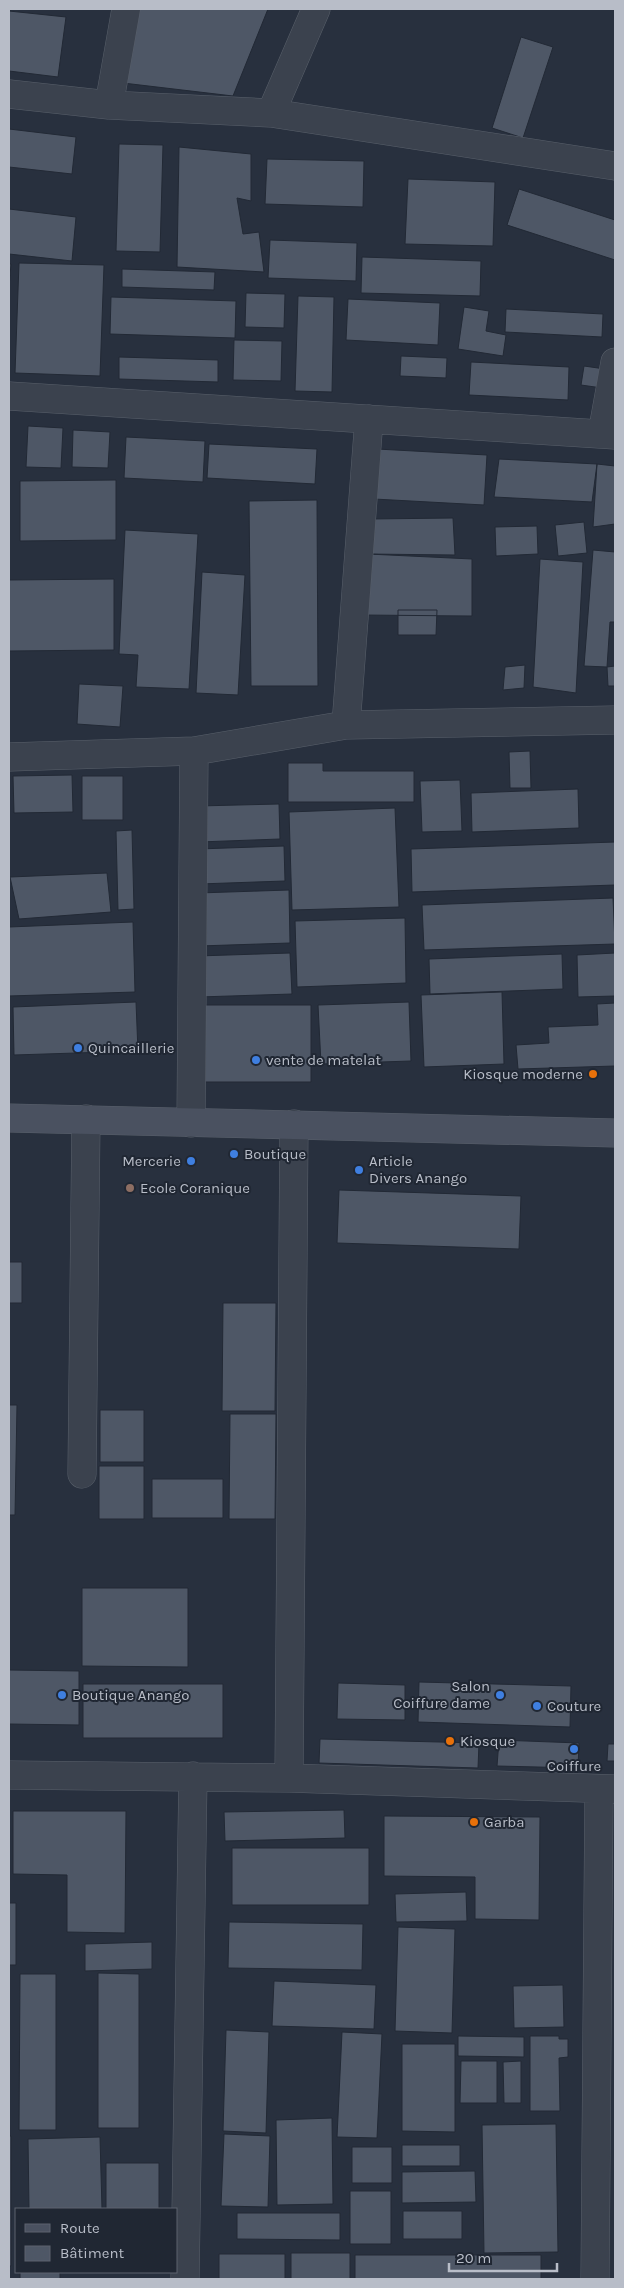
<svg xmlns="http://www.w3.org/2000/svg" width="624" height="2288" font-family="Karla,sans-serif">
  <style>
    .building { fill: #4e5766; stroke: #222935 }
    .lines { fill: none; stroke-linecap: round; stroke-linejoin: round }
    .street-casing { stroke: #59606b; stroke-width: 29 }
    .secondary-casing { stroke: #59606b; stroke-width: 29 }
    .street { stroke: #3b424e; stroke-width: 28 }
    .secondary { stroke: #4a5160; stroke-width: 28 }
    .shop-dot { fill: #3f7fe0; stroke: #202733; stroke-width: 2 }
    .food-dot { fill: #e8710a; stroke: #202733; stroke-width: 2 }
    .education-dot { fill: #8d6e63; stroke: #202733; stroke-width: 2 }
    .labels { text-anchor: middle; stroke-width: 4; stroke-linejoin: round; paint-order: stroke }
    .poi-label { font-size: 15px; fill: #b8bdc8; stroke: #202733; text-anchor: start }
  </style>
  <rect width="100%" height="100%" fill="#28303e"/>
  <path class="building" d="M137,9H268L233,96L123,83Z
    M9,11L66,17L58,77L9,71Z
    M521,37L553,47L523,138L492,128Z
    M9,129L76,137L72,174L9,167Z
    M119,144L163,145L160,252L116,251Z
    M179,147L251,154V201L237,198L243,234L259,232L264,272L177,267Z
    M267,159L364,161L363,207L265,204Z
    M408,179L495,182L493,246L405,244Z
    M519,189L615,220V260L507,225Z
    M9,209L76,217L72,261L9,254Z
    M270,240L357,243L356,281L268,278Z
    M362,257L481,261L480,296L361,293Z
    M19,263L104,265L100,376L15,373Z
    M9,264H11L9,287Z
    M122,269L215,272L214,290L122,287Z
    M246,293L285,294L284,328L245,327Z
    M298,296L334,297L332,392L295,391Z
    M111,297L236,301L235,338L110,334Z
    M348,299L440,303L438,345L346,340Z
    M464,307L489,311L486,331L506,335L503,356L458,349Z
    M506,309L603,314L602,337L505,332Z
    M234,340L282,341L281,381L233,380Z
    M401,356L447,358L446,378L400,376Z
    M119,357L218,360V382L119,379Z
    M471,362L569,367L568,400L469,395Z
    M584,366L605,369L602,388L581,385Z
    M28,426L63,428L61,468L26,467Z
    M73,430L110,432L108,468L72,467Z
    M126,437L205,441L203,482L124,478Z
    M209,444L317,449L315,484L207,478Z
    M377,449L487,455L484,505L374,499Z
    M499,459L597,464L592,502L494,497Z
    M597,464L615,466V524L593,527Z
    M116,480V540L20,541V481Z
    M317,500L318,686H251L249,501Z
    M453,518L455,555L368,554L370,519Z
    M584,522L587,553L558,556L555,525Z
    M537,526L538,554L496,556L495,527Z
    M125,530L198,534L189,689L136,687L138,655L119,654Z
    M593,550L615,552V622H610L607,667L584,666Z
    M368,554L472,559V616L363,615Z
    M540,559L583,562L576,693L533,687Z
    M202,572L245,575L238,695L196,693Z
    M114,579V650L9,651V580Z
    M398,610H437L436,635H398Z
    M525,665L524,688L503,690L505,667Z
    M615,666V686H608L607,667Z
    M79,684L123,686L120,727L77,724Z
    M530,751L531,788H510L509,752Z
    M288,763H323V771H414V802H288Z
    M72,775L73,812L14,813L13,776Z
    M82,776H123V820H82Z
    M460,780L462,831L422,832L420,781Z
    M578,789L579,828L472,832L471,793Z
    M279,804L280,839L199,842L198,806Z
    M395,808L399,907L292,910L289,812Z
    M132,830L134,909L118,910L116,831Z
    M615,842V885L412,892L411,849Z
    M284,846L285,881L199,884L198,849Z
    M107,873L111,912L19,919L10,877Z
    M289,890L290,943L199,946L198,893Z
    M613,898L615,944L424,950L422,905Z
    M405,918L406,983L297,987L295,921Z
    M133,922L135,992L9,996V927Z
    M290,953L292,994L199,997L197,956Z
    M615,953V996L578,997L577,955Z
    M562,954L563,989L430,994L429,959Z
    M502,992L504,1064L424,1067L421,995Z
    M136,1002L138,1051L14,1055L13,1007Z
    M409,1002L411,1061L321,1064L318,1005Z
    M615,1003V1066L518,1069L516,1045L549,1043L548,1027L598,1025L597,1004Z
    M203,1005H311V1082H203Z
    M339,1190L521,1196L519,1249L337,1243Z
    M9,1262H22V1303H9Z
    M223,1303H276L275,1411H222Z
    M9,1405H17L15,1515H9Z
    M100,1410H144V1462H100Z
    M230,1414H276L275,1519H229Z
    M99,1466H144V1519H99Z
    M152,1479H223V1518H152Z
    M82,1588H188V1667L82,1666Z
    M9,1670L79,1671V1725L9,1724Z
    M419,1682L571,1686L570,1727L418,1722Z
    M338,1683L405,1685V1720L337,1719Z
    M83,1684H223V1738H83Z
    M320,1739L479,1743L478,1768L319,1763Z
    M499,1740L579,1743L578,1768L497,1766Z
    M608,1744H615V1761H607Z
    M344,1810L345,1838L225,1841L224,1812Z
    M13,1811H126L125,1933L67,1932V1875L13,1874Z
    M384,1816L540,1817L539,1920L475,1919V1877L384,1876Z
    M232,1848H369V1905H232Z
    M466,1892L467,1921L396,1922L395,1894Z
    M9,1903H16V1965H9Z
    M229,1922L363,1924L362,1970L228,1968Z
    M398,1927L455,1929L452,2033L395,2031Z
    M152,1942V1969L85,1971V1944Z
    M98,1973L139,1974V2128H98Z
    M20,1974H56V2130H19Z
    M274,1981L376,1985L374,2029L272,2026Z
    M563,1985L564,2027L514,2028L513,1986Z
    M226,2030L269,2032L266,2133L223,2131Z
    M342,2032L382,2034L377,2138L337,2137Z
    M458,2036L524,2037V2057L458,2056Z
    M530,2036H559V2039H568V2057L559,2058L560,2111H530Z
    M402,2044H455V2132L402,2131Z
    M461,2061H497V2103H460Z
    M521,2061V2103H504L503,2062Z
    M332,2118L333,2204L277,2205L276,2120Z
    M556,2124L558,2252L484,2253L482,2125Z
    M224,2134L270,2136L268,2207L221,2206Z
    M9,2136H11V2266H9Z
    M100,2137L102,2209H29L28,2139Z
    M402,2145H460V2166H402Z
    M352,2147H392V2183H352Z
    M106,2163H159V2209H106Z
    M475,2171L476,2202L402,2203V2172Z
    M350,2191H391V2244H350Z
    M403,2211H462V2239H403Z
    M237,2213H340V2240L237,2239Z
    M291,2253H350V2279H291Z
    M219,2254H285V2279H219Z
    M355,2255H541V2279H355Z
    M20,2272H60V2279H20Z
    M120,2272H172L120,2273Z"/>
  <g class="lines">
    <defs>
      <path id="street" d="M9,94L109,105L271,113L615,166
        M109,105L126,9
        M271,113L316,9
        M9,396L615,435
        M602,434L615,362
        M346,725L369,419
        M9,757L194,751L346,725L615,720
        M191,1123L194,751
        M82,1474L86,1119
        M9,1775L289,1778L615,1789
        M289,1778L294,1124
        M185,2279L193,1776
        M595,2279L599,1789"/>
      <path id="secondary" d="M9,1118L615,1133"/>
    </defs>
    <use href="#street" class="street-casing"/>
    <use href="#secondary" class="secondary-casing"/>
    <use href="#street" class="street"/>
    <use href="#secondary" class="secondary"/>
  </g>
  <g class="shop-dot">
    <circle cx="78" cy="1048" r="5"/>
    <circle cx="256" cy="1060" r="5"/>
    <circle cx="234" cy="1154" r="5"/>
    <circle cx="191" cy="1161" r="5"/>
    <circle cx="359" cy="1170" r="5"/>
    <circle cx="62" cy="1695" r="5"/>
    <circle cx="500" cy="1695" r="5"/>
    <circle cx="537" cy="1706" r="5"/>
    <circle cx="574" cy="1749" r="5"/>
  </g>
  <g class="food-dot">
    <circle cx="593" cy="1074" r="5"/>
    <circle cx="450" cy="1741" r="5"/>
    <circle cx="474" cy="1822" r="5"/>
  </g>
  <circle class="education-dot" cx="130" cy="1188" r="5"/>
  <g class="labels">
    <g class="poi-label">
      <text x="88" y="1053">Quincaillerie</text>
      <text x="266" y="1065">vente de matelat</text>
      <text x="583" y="1079" text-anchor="end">Kiosque moderne</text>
      <text x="244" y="1159">Boutique</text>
      <text x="181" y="1166" text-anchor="end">Mercerie</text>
      <text x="369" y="1166">Article<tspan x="369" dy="17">Divers Anango</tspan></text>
      <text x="140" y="1193">Ecole Coranique</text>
      <text x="490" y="1691" text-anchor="end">Salon<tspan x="490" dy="17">Coiffure dame</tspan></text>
      <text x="72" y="1700">Boutique Anango</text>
      <text x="547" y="1711">Couture</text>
      <text x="460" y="1746">Kiosque</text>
      <text x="574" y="1771" text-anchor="middle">Coiffure</text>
      <text x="484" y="1827">Garba</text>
    </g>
  </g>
  <rect width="624" height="2288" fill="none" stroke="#b8bdc8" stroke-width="20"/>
  <rect x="15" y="2208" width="162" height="65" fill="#202733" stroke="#5d636f"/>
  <rect x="25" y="2224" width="25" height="8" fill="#4a5160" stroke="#5d636f"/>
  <text x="60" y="2233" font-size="15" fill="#b8bdc8">Route</text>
  <rect x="25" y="2246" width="25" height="15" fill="#4e5766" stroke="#5d636f"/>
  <text x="60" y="2258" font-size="15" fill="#b8bdc8">Bâtiment</text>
  <path d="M449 2263v8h108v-8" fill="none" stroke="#b8bdc8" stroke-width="2.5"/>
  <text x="456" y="2263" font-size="15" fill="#b8bdc8" stroke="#202733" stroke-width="4" paint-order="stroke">20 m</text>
</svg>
